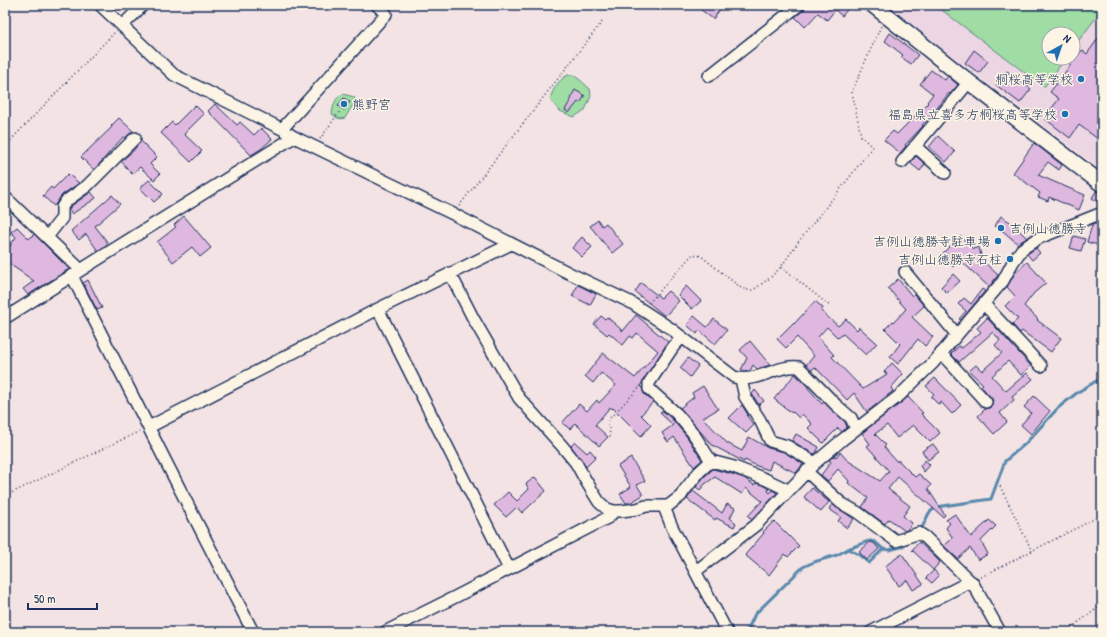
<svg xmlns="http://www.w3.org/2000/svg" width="1107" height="637" font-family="'Patrick Hand','Klee One',sans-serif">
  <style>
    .built { fill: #edd6e3; fill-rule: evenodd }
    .green { fill: #9fdda4; stroke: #5d8681 }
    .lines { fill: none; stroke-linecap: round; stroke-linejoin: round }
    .stream { stroke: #5888ad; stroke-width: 3 }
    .building { fill: #dfb8e0; stroke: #1b2f5e }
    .street-casing { stroke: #1b2f5e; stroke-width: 14 }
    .secondary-casing { stroke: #1b2f5e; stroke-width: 18 }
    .path { stroke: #1b2f5e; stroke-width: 1.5; stroke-dasharray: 1 3; stroke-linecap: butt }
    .street { stroke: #fcf5e5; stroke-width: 11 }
    .secondary { stroke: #fcf5e5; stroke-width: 15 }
    .poi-dot { fill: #1f6fb2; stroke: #fcf5e5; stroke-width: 1.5 }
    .labels { text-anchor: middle; stroke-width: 3; stroke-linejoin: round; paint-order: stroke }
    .poi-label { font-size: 13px; fill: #1b2f5e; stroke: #fcf5e5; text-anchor: end }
  </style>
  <rect width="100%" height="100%" fill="#f3e3e4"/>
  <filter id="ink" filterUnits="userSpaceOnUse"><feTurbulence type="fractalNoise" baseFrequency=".025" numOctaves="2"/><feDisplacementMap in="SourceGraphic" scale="8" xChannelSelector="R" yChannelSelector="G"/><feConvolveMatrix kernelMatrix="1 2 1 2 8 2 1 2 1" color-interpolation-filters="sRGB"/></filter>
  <g filter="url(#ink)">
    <path class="built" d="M895,5H1102V170L892,10ZM1049,34H1073V58H1049Z"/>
    <path class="green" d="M938,5H1102V10L1073,48V34H1049V58H1066L1044,87L939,8Z
      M568,75H573L579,79L590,89L591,96L585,110L574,117L560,111L550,100C552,90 559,79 568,75Z
      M343,94L354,97L356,100L345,118C339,120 337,118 332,114C333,106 335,97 343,94Z"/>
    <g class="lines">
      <path class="stream" d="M920,532L929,513L936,507L991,499L1005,461L1025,444L1058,408L1078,392L1098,380L1102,381
        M848,549L858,554L869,563L883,549
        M744,632L748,629L755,614L803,567L814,562L837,555L848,549L866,542L870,541L875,542L883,549L889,550L901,547L913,539"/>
    </g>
    <path class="building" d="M703,5H723L713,19L700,9Z
      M806,5H851L842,16L835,10L827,20L818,13L805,27L795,17L804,10Z
      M890,33L918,55L911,64L901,57L903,55L885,41Z
      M1102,33V142L1079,125L1070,138L1044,118L1059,99L1050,92L1082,50L1087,54Z
      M974,50L988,61L979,73L965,63Z
      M931,70L945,80L948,76L958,85L950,94L949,93L931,116L922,125L923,126L905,145L906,146L900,153L884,140L893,131L897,134L928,103L927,102L933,94L920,84Z
      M1007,71L1031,89L1020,103L996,85Z
      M575,90L585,96L580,103L578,102L569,113L565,110L572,98L571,97Z
      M344,98L350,102L344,110L338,106Z
      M215,104L237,125L240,122L254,135L261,128L272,139L261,149L251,155L208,111Z
      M195,105L204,114L184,134L202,151L191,162L161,133L172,122L175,125Z
      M119,118L133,131L125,138L123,137L94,170L81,157L112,127L111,126Z
      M938,136L955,152L946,162L929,147Z
      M141,141L157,157L150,164L160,174L154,180L140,167L132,174L121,161L133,151Z
      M1034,143L1062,165L1059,170L1048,162L1038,175L1085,195L1079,210L1049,197L1048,201L1038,197L1040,193L1013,173Z
      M916,156L925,164L920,171L910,163Z
      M68,174L79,183L62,195L54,206L43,196L51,187L53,189Z
      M149,180L163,194L154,202L140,188Z
      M1096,191L1102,194V196L1098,202L1092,198Z
      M91,192L96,198L72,214L69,209L71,206Z
      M112,195L120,204L95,226L108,243L98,251L86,234L79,240L71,231Z
      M184,216L211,248L200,257L192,247L173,262L157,242L176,227L174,225Z
      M1001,216L1010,222L1027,238L1018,244L1004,232L995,226Z
      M598,220L602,226L606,223L623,244L612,253L590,226Z
      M1102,222V230L1098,245L1087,242L1092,225Z
      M17,227L29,239L34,234L69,269L28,295L23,289L34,281L5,261V253L16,237L11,232Z
      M960,236L973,249L979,247L982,260L998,275L989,287L960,260L953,267L941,255Z
      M1074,236L1085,239L1081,251L1070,248Z
      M582,237L592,247L582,257L572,248Z
      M1036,248L1040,253L1032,260L1027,254Z
      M1027,262L1046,283L1034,293L1024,306L1038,319L1037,320L1061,338L1051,352L1022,331L1020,333L1012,324L1018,319L1005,306L1015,296L1007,287L1015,273Z
      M953,274L960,281L947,293L941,287Z
      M898,279L912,296L914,294L924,306L912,317L933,337L925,346L918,339L898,364L890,357L900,344L885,329L893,321L894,322L906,309L888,288Z
      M88,280L102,308L97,310L83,283Z
      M641,283L661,298L668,291L679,301L665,316L635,292Z
      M578,285L596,294L590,305L572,296Z
      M686,286L701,301L692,309L678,295Z
      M982,289L985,291L961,320L959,319L966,311L958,304L964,298L971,304Z
      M815,301L823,308L821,311L838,326L846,319L857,330L859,327L877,343L866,355L843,334L838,338L827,327L818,337L834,355L832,357L863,389L887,374L884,372L892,363L903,374L891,388L893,391L867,412L854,393L847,400L815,367L811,370L806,365L814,356L797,337L786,348L777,339L793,323L794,324Z
      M636,315L668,342L640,386L642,388L644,394L653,402L641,415L651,425L641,436L613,408L612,409L610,407L595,425L608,437L599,446L575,423L570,429L562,423L579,404L587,411L597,400L599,403L616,385L601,373L593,383L585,376L603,353L635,378L658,351L637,333L633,338L630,336L623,345L609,333L607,335L594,324L601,316L605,319L607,317L623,331Z
      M694,316L707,327L714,319L727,330L715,344L699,330L697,334L687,325Z
      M987,318L1031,366L1021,375L1008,361L992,376L1006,391L1027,373L1033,379L1012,397L1014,400L1000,413L1007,422L994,434L978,416L985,409L991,407L993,400L981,386L983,384L969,371L976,365L982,371L1002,353L995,345L1000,340L993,332L959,362L951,354L959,346L962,348L981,332L977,328Z
      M750,341L770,365L757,369L753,365L750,371L741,370L747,358L740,350Z
      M688,358L698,366L690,377L680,368Z
      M795,374L808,387V388L822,404L824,402L845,422L847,427L842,432L838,428L823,443L808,428L812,424L802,414L799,418L793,412L792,413L774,399Z
      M935,378L961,405L952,414L941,402L939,405L931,397L934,394L926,386Z
      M703,386L718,409L703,418L727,443L742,451L749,437L768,448L784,452L803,464L799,469L796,473L772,461L769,470L757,466L745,460L744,462L712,445L680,408L694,397L692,393Z
      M755,390L764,401L759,405L752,394Z
      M1034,396L1050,411L1031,434L1021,425L1031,413L1024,407Z
      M908,397L923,413L921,414L940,433L930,442L913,425L897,438L887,425L875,434L886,445L884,447L897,462L898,460L915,477L919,474L931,485L928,489L945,515L943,517L898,477L888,489L910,506L903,516L912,523L908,529L905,531L889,519L885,524L862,507L868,498L848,483L849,481L838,469L828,481L821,475L831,462L829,460L834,456L836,457L840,452L847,460L880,481L889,471L867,446L870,444L862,433Z
      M742,405L748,415L747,416L754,425L746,433L729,418Z
      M663,411L672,419L687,437L702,460L694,467L674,437L668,442L662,433L673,425L660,413Z
      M796,434L819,447L816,453L814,454L792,441Z
      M575,442L587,453L590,450L596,457L586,467L571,446Z
      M933,444L939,452L928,460L922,451Z
      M631,458L645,481L637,485L643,495L630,503H626L620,494L631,487L618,466Z
      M925,460L930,465L924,472L920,466Z
      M713,469L732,474L744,478L754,485L756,483L762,485L769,489L768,491L770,493L772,490L777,493L752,520L748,516L762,501L746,488L742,494L715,477L705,484L700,490L696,487L704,477Z
      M535,477L546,491L522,513L517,507L506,517L494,505L508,492L517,501L529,489L526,484Z
      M812,488L829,502L821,512L804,497Z
      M693,491L722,513L727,504L735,508L730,518L736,523L734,527L716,518L715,520L687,499Z
      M832,504L854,519L847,528L838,521L841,517L829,509Z
      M955,514L971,537L989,520L996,526L981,541L988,554L978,560L970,548L958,559L944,546L953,538L946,528L950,523L946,520Z
      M774,521L799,546L788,557L785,554L769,575L745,555L764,533L763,532Z
      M870,542L874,543L879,549L867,560L859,552Z
      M919,542L940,562L933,570L912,550Z
      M902,554L923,584L913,590L907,580L899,586L885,566Z
      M934,570L939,576L932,583L926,578Z"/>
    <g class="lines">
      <defs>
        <path id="street" d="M100,5L174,75L282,129L294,137L453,214L569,273L630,302L670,328L734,377C757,384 777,364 799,367L836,405L851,418L856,429
          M122,26L143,5
          M709,76L799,5
          M282,129L386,14L377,5
          M915,146L945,173
          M902,162L969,82
          M5,197L81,270
          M47,237L62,218V207L66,201L87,186L135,138
          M905,272L957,335
          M450,273L473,318L519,398L563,447L576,463L586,481L599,502L607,509L614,511H621L637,509L646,506H668L681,496L684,491L699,472L711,461
          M72,276L166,462L253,632
          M984,304L1041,366
          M378,309L509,569
          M5,318L103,256L294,137
          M682,337L673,347L649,383V389L677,414L693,433L711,461L734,467L765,479L788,490
          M941,353L986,402
          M741,379L745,397L760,420L770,441L787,446L815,463
          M149,427L378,309L511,244
          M806,471L841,503L857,512L896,541L919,533L925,537L971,582
          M664,507L672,527L727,632
          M696,571L756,525L815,463L842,440L899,396L933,363L1003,281L1013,262L1022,249L1039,238L1102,213
          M385,632L457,596L609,517L614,511
          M871,632L969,582H972L1000,632"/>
        <path id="secondary" d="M873,5L969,82L1102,184"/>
      </defs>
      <use href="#street" class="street-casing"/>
      <use href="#secondary" class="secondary-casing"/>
      <path class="path" d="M320,139L340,111
        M5,146L115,32
        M459,206L602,22
        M781,267L830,306
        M649,303L693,254L701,256L741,288L747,290H753L770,278L781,267L799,241L849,178L872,147L861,136L852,92L881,26
        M610,437C610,430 607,425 609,419L639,388
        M1000,486L1032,551
        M5,496L140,431
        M981,577L1102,515
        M1065,632L1102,605"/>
      <use href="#street" class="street"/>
      <use href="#secondary" class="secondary"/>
    </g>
  </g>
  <g class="poi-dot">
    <circle cx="1081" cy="79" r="4"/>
    <circle cx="344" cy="104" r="4"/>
    <circle cx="1065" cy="114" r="4"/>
    <circle cx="1001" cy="228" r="4"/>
    <circle cx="998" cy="241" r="4"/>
    <circle cx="1010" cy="259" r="4"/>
  </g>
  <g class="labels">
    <g class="poi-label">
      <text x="1073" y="84">桐桜高等学校</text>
      <text x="352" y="109" text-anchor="start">熊野宮</text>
      <text x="1057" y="119">福島県立喜多方桐桜高等学校</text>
      <text x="1009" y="233" text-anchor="start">吉例山徳勝寺</text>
      <text x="990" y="246">吉例山徳勝寺駐車場</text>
      <text x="1002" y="264">吉例山徳勝寺石柱</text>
    </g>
  </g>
  <rect width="1107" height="637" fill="none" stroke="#fcf5e5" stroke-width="20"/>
  <rect x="10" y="10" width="1087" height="617" fill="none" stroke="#1b2f5e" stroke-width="1.5" filter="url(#ink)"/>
  <g transform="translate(1061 46) rotate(40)"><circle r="19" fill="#fcf5e5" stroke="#a2a6af"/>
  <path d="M0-3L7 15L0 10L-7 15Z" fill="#1f6fb2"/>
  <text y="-6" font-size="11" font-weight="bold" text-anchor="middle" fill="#1b2f5e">N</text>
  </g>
  <path d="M28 603v6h69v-6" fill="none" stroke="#1b2f5e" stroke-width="2"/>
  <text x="34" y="603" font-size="12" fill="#1b2f5e" stroke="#fcf5e5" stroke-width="3" paint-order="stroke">50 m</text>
</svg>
